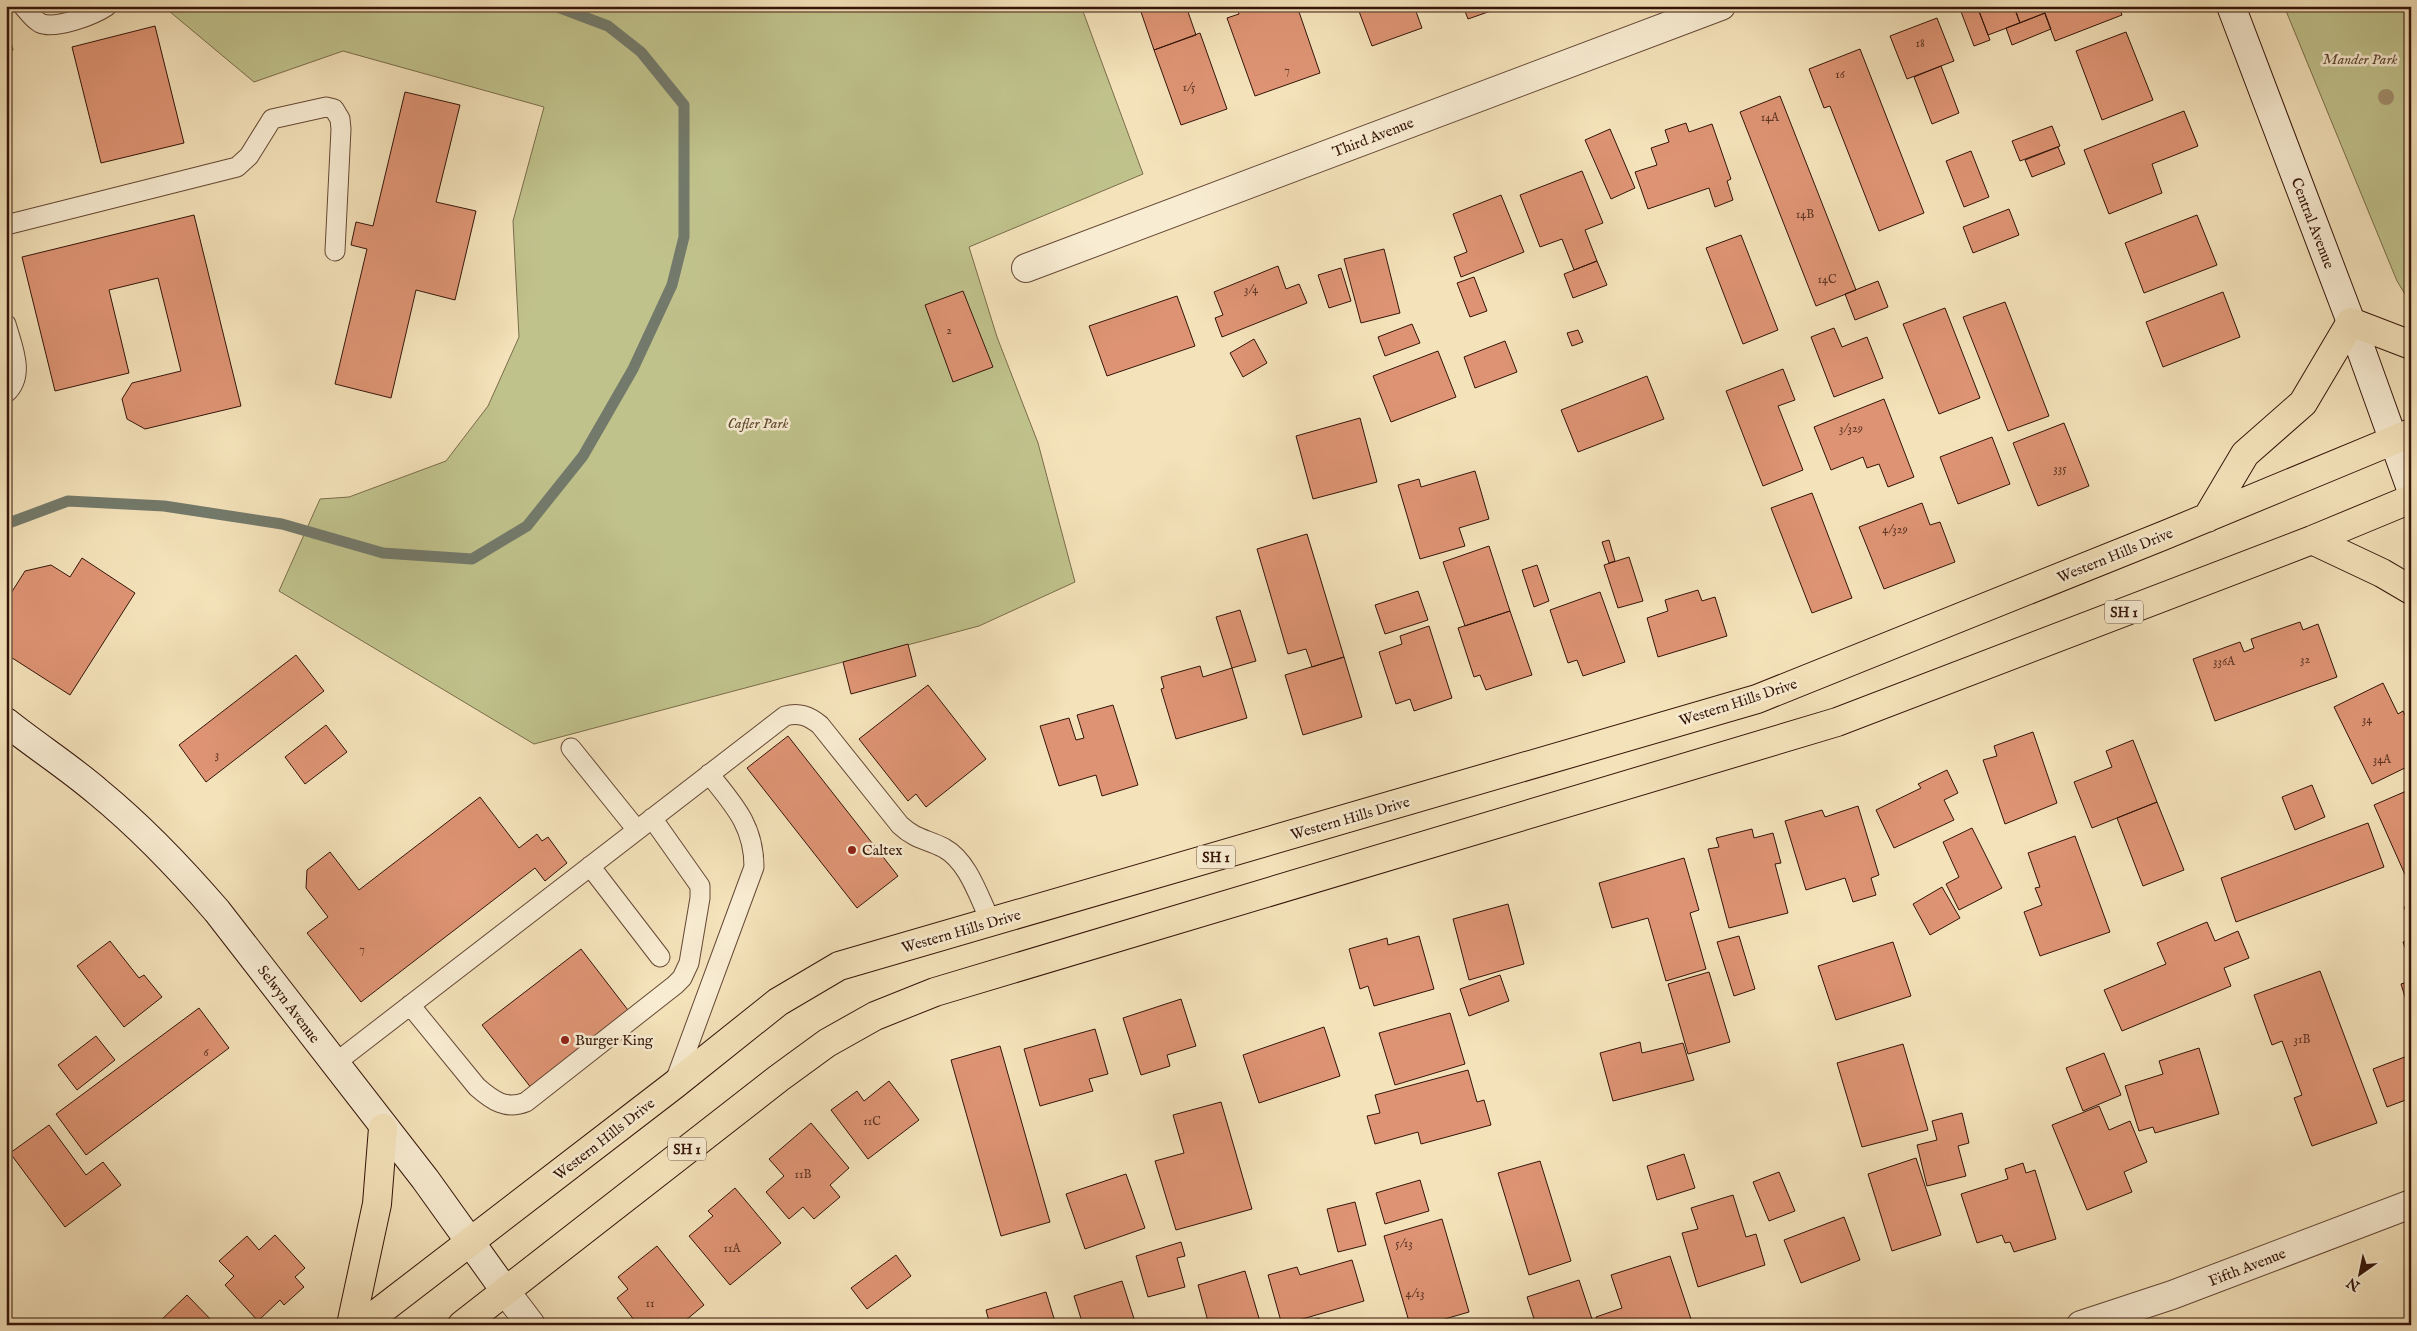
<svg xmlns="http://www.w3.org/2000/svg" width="2417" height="1331" font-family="'IM FELL English',serif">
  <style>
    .green { fill: #c0c28c; stroke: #7a6c4a }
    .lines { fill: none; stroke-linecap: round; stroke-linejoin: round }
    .stream { stroke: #737a6b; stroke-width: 11 }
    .building { fill: #de9474; stroke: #351509 }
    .lane-casing { stroke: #654835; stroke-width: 21 }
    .street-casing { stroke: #654835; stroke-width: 30 }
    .secondary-casing { stroke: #351509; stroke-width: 30 }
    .highway-casing { stroke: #351509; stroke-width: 30 }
    .lane { stroke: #f8ecd2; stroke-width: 19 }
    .street { stroke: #f8ecd2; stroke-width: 28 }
    .secondary { stroke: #f8ecd2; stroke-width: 28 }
    .highway { stroke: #f4e2ba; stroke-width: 28 }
    .tree { fill: #a28e6e }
    .poi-dot { fill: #8f2418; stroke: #f8ecd2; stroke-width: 2 }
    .labels { text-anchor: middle; stroke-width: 5; stroke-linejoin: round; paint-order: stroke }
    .number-label { font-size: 12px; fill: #5f3524 }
    .shield { fill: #f8ecd2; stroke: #705645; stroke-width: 1 }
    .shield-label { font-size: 14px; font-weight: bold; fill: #351509 }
    .park-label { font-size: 15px; font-style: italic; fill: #5f4930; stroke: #f8ecd2 }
    .street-label { font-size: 15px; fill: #351509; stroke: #f8ecd2 }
    .poi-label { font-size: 15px; fill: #351509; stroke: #f8ecd2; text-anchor: start }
  </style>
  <rect width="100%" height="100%" fill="#f4e2ba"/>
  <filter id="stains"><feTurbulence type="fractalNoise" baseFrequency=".004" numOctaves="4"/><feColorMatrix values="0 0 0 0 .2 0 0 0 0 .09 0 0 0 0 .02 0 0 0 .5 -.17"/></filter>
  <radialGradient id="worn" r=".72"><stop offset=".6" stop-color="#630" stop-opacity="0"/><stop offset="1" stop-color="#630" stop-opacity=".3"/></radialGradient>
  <path class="green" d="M163,6H1081L1143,174L969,247L997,337L1038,443L1075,582L979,626L534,744L279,591L320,499L349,497L446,461L488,406L519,337L513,221L544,107L343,51L254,82Z
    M2284,6H2411V304L2397,281Z"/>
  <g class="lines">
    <path class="stream" d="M6,524L68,501L164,506L282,524L383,553L472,559L527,526L583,456L633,369L672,285L684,237V105L641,52L608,26L555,6"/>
  </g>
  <path class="building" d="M1139,6H1186L1196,35L1154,50Z
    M1236,6H1297L1320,73L1255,96L1227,18L1239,14Z
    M1357,6H1414L1422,28L1372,46Z
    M1463,6H1505L1468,19Z
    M1966,6H1977L1990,40L1974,46L1960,9Z
    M1977,6H2014L2020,23L1988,35Z
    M2025,6H2042L2045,13L2020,23L2015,10Z
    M2042,6H2119L2122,15L2055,41Z
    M2375,6H2393L2378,12Z
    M2045,13L2051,29L2012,45L2006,28Z
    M1937,18L1954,61L1907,79L1890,36Z
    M6,25L13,50L6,52Z
    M155,26L184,143L101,163L72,47Z
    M2126,32L2153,100L2102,120L2076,51Z
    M1200,33L1227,109L1181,125L1154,50Z
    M1860,49L1924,213L1879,231L1830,106L1824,108L1809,69Z
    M1941,66L1959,113L1932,124L1914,77Z
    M405,92L460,105L436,202L476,211L455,300L416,290L391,398L335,384L367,249L351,245L356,222L373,226Z
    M1780,96L1856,290L1816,306L1740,112Z
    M2184,111L2198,146L2152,164L2162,193L2109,214L2084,150Z
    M1686,123L1689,132L1712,124L1731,179L1727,181L1733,200L1715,207L1709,188L1648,209L1635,172L1657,165L1651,148L1669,142L1665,130Z
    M2052,126L2060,146L2020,161L2012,141Z
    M1610,129L1635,188L1611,199L1585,140Z
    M2058,147L2065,164L2032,177L2025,160Z
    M1971,151L1989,197L1964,207L1946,161Z
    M1582,171L1603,223L1585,230L1597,261L1574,270L1562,239L1540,247L1520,195Z
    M1501,195L1524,252L1461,277L1454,257L1467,252L1453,214Z
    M2009,209L2019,235L1973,253L1963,227Z
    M194,215L241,406L145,429L127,419L122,399L132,383L181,371L158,278L109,290L129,373L55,391L22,257Z
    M2197,215L2217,265L2144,293L2125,243Z
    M1741,235L1778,330L1743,344L1706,248Z
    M1384,249L1400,313L1361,323L1344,259Z
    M1597,261L1607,285L1573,298L1564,274Z
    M1278,266L1286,289L1299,284L1307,303L1222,337L1215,318L1223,315L1214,292Z
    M1341,268L1351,301L1329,308L1318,275Z
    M1474,277L1487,311L1470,317L1457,283Z
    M1878,281L1888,307L1855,320L1845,294Z
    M963,291L993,367L953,382L925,305Z
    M2223,292L2240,337L2163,367L2146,322Z
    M1177,296L1195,346L1107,376L1089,326Z
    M2005,302L2049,416L2008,431L1963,317Z
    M1945,308L1980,398L1939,414L1903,324Z
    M1412,324L1420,343L1385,356L1378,337Z
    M1834,328L1842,347L1867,337L1883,378L1834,397L1811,337Z
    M1578,330L1583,342L1572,346L1567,333Z
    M1254,339L1267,363L1243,377L1230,353Z
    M1505,341L1517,372L1475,388L1464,357Z
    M1438,351L1456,397L1391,422L1373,376Z
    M1783,369L1795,400L1778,406L1803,470L1763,486L1726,391Z
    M1647,376L1664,419L1578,452L1561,410Z
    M1884,399L1914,477L1888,487L1879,464L1867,468L1863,457L1831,470L1814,427Z
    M1360,418L1377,482L1313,499L1296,436Z
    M2064,423L2089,486L2038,506L2013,443Z
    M1992,437L2010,484L1958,504L1940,457Z
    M1475,471L1489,519L1459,528L1465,546L1420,559L1398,485L1419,479L1421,487Z
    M1812,493L1852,598L1812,613L1771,508Z
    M1922,503L1930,525L1940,522L1955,562L1884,589L1859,527Z
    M1307,534L1344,657L1312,667L1306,649L1288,654L1257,549Z
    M1609,540L1615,561L1609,563L1602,542Z
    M1489,546L1510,611L1465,626L1443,562Z
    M1629,557L1643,601L1618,608L1604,565Z
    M82,558L135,593L70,695L6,654V601L25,571L51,565L70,577Z
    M1537,565L1549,601L1534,607L1522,570Z
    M1698,590L1702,601L1715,597L1727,636L1658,657L1647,618L1668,611L1665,600Z
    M1418,591L1428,620L1385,634L1375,605Z
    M1600,592L1625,662L1583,676L1577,660L1568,663L1550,610Z
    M1240,610L1256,661L1232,668L1216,617Z
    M1510,611L1532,675L1486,690L1480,675L1474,677L1458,628Z
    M2300,622L2303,630L2318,624L2337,677L2215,721L2193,659L2240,642L2244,652L2254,648L2251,639Z
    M1429,626L1452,698L1414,711L1410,699L1396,704L1379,652L1402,644L1400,636Z
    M908,644L916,676L851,694L843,662Z
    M296,655L324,691L206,782L179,745Z
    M1344,657L1362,717L1303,735L1285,675Z
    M1200,666L1203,677L1232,668L1247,718L1176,739L1161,689L1164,688L1161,677Z
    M2383,683L2398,714L2403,711L2411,727V737L2405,739L2411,750V765L2372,784L2334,707Z
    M928,685L986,759L926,807L916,794L908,801L859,739Z
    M1113,705L1138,785L1102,796L1096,775L1059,786L1040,726L1069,718L1076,740L1084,738L1077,715Z
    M326,725L347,752L305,784L285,757Z
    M2033,732L2057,803L2005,824L1983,760L1997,756L1994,746Z
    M788,736L898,876L857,908L747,768Z
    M2133,740L2157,802L2092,828L2074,782L2112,767L2106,751Z
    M1947,770L1958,793L1944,800L1954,820L1894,848L1876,810L1921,788L1918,784Z
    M2312,785L2325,817L2295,830L2282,797Z
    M2411,789V888L2374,805Z
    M480,797L519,848L537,834L542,841L548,837L567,863L545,881L535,868L361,1002L307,933L328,917L306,888L307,870L330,852L359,890Z
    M2157,802L2184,870L2143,886L2117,818Z
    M1858,806L1879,875L1871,878L1876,895L1853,902L1845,878L1806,890L1785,821L1822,810L1825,817Z
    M2368,823L2384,867L2236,922L2221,878Z
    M1972,828L2002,888L1959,910L1946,884L1959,877L1943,842Z
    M1752,829L1754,838L1773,833L1781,863L1775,864L1788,913L1729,928L1708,849L1719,847L1716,838Z
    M2075,836L2110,932L2040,956L2024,912L2042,905L2035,888L2040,887L2028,853Z
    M1684,858L1699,910L1690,913L1706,969L1666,981L1648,918L1612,928L1599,883Z
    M1942,887L1960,918L1930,935L1913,904Z
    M1508,904L1524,964L1469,980L1453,919Z
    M2411,905V925L2404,907Z
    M2207,922L2215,941L2238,931L2249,958L2224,968L2231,986L2122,1031L2104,990L2166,964L2157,943Z
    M1419,936L1434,989L1374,1006L1368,986L1360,989L1349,949L1387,938L1388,945Z
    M1739,936L1755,989L1734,996L1717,942Z
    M2411,939V963L2403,942Z
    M110,941L139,978L144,975L162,997L124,1027L77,966Z
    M1893,942L1911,996L1836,1020L1818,966Z
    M581,949L631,1014L532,1089L482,1025Z
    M2320,971L2377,1123L2312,1146L2294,1098L2302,1095L2282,1041L2272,1045L2254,995Z
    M1709,972L1730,1042L1688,1054L1668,984Z
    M1500,975L1509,1001L1469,1016L1460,989Z
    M2411,981V1012L2410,1013L2401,984Z
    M1181,999L1196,1046L1167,1055L1170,1066L1141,1075L1123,1018Z
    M199,1008L229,1048L86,1155L56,1114Z
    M1450,1013L1465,1064L1395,1085L1379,1033Z
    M1324,1027L1340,1076L1259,1103L1243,1055Z
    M1095,1029L1108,1074L1089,1079L1093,1091L1040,1106L1024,1049Z
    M96,1036L115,1060L77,1090L58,1065Z
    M1640,1042L1642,1053L1683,1043L1694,1080L1613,1101L1600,1053Z
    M1903,1044L1928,1130L1862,1147L1837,1063Z
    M1000,1046L1050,1222L1001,1236L951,1060Z
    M2199,1048L2219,1114L2155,1133L2153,1127L2139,1131L2125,1086L2163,1074L2159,1061Z
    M2104,1053L2121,1095L2083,1111L2066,1068Z
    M2410,1055L2411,1098L2387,1107L2373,1069Z
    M1468,1070L1477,1102L1484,1100L1491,1125L1421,1144L1418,1132L1375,1144L1367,1116L1380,1113L1375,1095Z
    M889,1081L919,1120L868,1159L831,1110L857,1091L864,1101Z
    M1221,1102L1252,1209L1176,1230L1155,1161L1184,1153L1173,1115Z
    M2099,1106L2109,1130L2130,1121L2147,1162L2124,1172L2132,1192L2087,1210L2052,1125Z
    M1962,1113L1969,1143L1958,1146L1966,1176L1927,1186L1917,1145L1937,1140L1932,1121Z
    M811,1123L849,1168L830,1185L840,1197L814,1219L803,1207L789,1219L766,1192L784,1176L769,1159Z
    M49,1125L86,1175L103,1162L121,1185L65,1227L10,1153Z
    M1684,1154L1695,1188L1657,1200L1647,1166Z
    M1916,1158L1941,1235L1892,1251L1868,1174Z
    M1540,1161L1571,1261L1529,1275L1498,1173Z
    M2023,1163L2026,1173L2035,1170L2056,1239L2014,1252L2010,1242L2005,1243L2002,1235L1977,1243L1961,1194L2008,1179L2005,1169Z
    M1779,1172L1795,1211L1769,1221L1753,1182Z
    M1126,1174L1145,1228L1085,1249L1066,1194Z
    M1420,1180L1429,1211L1385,1224L1376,1193Z
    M735,1188L781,1243L730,1285L689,1236L713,1216L708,1211Z
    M1733,1195L1746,1237L1756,1234L1765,1265L1698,1287L1682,1233L1698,1229L1691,1208Z
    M1355,1202L1366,1245L1338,1252L1327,1209Z
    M1844,1217L1860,1260L1801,1283L1784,1240Z
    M1442,1219L1469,1312L1424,1325H1410L1384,1236Z
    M275,1235L305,1268L295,1277L304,1287L284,1305L280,1300L258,1321L225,1285L234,1276L219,1261L247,1236L259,1250Z
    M1181,1242L1185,1256L1177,1258L1185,1287L1148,1297L1136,1256Z
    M657,1246L704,1305L680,1325H638L617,1298L628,1289L618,1277Z
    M896,1255L911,1276L867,1309L851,1288Z
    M1670,1256L1693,1325H1599L1596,1317L1622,1308L1611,1275Z
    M1352,1260L1364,1301L1282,1325L1268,1275L1297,1267L1300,1275Z
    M1245,1271L1261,1325H1209L1198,1285Z
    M1579,1280L1594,1325H1536L1527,1297Z
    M1122,1281L1136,1325H1083L1074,1296Z
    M1046,1292L1056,1325H990L986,1310Z
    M187,1295L216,1325H156Z
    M1319,1318L1321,1325H1297Z
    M1460,1319L1462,1325H1439Z"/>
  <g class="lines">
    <defs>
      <path id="lane" d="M23,6C28,12 33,19 40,23C55,30 94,15 107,6
        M6,225L237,167L249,156L272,119L326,107L334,109L340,119L341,129L335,251
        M6,324C12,346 26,375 6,393
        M571,748L637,830
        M590,866L660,957
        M410,1005L477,1087C493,1101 506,1110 526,1102L675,985L682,978L689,963L700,898V886L652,818
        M334,1064L785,716C799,712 809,716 820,725L900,825C916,840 927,839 944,848C969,862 979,898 991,922
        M674,1084L754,867C754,826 734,805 709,774"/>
      <path id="street" d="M1026,268L1721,6
        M506,1292L531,1325
        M2081,1325L2172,1295L2411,1204"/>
      <path id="secondary" d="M2231,6L2351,322L2411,489
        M6,722C36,746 69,767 98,792C142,828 180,868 217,911L425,1179L506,1292"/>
      <path id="highway" d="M2207,518L2245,454L2303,403L2351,322L2411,345
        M2312,540L2382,573L2411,590
        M351,1325L377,1204L383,1128
        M362,1325L674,1085L778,1002L839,966L1757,699L2165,535L2411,433
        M462,1325L779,1078L827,1043L875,1016L935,992L1837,722L2312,540L2411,499"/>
    </defs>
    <use href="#lane" class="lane-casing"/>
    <use href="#street" class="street-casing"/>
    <use href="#secondary" class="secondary-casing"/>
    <use href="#highway" class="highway-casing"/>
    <use href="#lane" class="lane"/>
    <use href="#street" class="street"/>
    <use href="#secondary" class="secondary"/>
    <use href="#highway" class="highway"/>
  </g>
  <circle class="tree" cx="2386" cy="97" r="8"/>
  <g class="poi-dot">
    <circle cx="852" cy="850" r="5"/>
    <circle cx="565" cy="1040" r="5"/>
  </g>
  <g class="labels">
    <g class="number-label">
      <text x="1920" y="47">18</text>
      <text x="1287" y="74">7</text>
      <text x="1840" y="78">16</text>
      <text x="1189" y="91">1/5</text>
      <text x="1770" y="121">14A</text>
      <text x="1805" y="218">14B</text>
      <text x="1827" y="283">14C</text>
      <text x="1251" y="293">3/4</text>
      <text x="949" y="334">2</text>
      <text x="1851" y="432">3/329</text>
      <text x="2060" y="472">335</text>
      <text x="1895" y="533">4/329</text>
      <text x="2305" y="663">32</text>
      <text x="2224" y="665">336A</text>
      <text x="2367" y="723">34</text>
      <text x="217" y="758">3</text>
      <text x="2382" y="763">34A</text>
      <text x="362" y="953">7</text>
      <text x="2302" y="1043">31B</text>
      <text x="206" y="1056">6</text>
      <text x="872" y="1125">11C</text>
      <text x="803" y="1178">11B</text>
      <text x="1404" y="1247">5/13</text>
      <text x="732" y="1252">11A</text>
      <text x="1415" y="1297">4/13</text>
      <text x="650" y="1307">11</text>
    </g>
    <g class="shield">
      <rect x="2105" y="600.5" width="38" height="23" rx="4"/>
      <rect x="1197" y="845.5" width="38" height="23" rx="4"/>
      <rect x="668" y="1137.5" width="38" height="23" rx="4"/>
    </g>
    <g class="shield-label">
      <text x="2124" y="617">SH 1</text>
      <text x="1216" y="862">SH 1</text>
      <text x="687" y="1154">SH 1</text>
    </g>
    <g class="park-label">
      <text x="2360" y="64">Mander Park</text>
      <text x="758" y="428">Cafler Park</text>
    </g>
    <g class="street-label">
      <text transform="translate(1373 137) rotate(-21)" y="5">Third Avenue</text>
      <text transform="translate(2313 223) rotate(69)" y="5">Central Avenue</text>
      <text transform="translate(2115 555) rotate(-22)" y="5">Western Hills Drive</text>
      <text transform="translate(1738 702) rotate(-18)" y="5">Western Hills Drive</text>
      <text transform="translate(1350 818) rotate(-16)" y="5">Western Hills Drive</text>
      <text transform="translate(961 931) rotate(-16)" y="5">Western Hills Drive</text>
      <text transform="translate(289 1004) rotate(53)" y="5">Selwyn Avenue</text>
      <text transform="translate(604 1139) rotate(-38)" y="5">Western Hills Drive</text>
      <text transform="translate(2247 1267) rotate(-21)" y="5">Fifth Avenue</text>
    </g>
    <g class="poi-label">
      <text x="862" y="855">Caltex</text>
      <text x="575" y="1045">Burger King</text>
    </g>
  </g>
  <rect width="2417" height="1331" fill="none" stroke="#f4e2ba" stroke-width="25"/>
  <rect x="8" y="8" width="2402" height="1316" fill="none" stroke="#351509" stroke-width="2.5"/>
  <rect x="12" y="12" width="2392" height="1306" fill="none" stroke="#351509"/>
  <g transform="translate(2360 1274) rotate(213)" stroke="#f8ecd2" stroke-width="4" paint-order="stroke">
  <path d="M0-4L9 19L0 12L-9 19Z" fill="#351509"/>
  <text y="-8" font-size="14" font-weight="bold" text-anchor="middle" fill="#351509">N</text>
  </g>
  <rect width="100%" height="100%" filter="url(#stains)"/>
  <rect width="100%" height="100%" fill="url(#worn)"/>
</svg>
